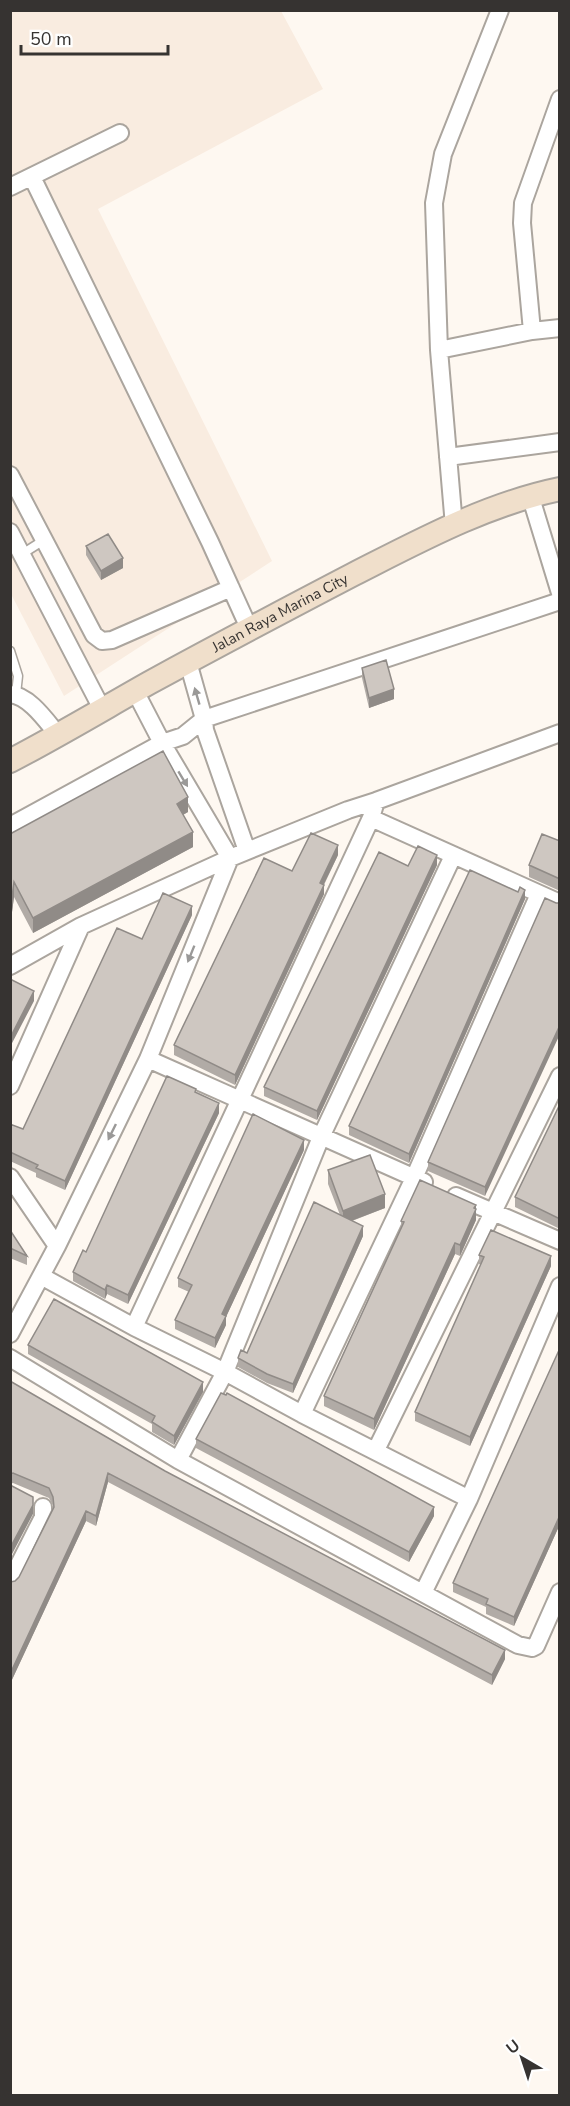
<svg xmlns="http://www.w3.org/2000/svg" width="570" height="2106" font-family="'Nunito Sans',sans-serif">
  <style>
    .built { fill: #f9ece0 }
    .lines { fill: none; stroke-linecap: round; stroke-linejoin: round }
    .service-casing { stroke: #aba59e; stroke-width: 11 }
    .minor-casing { stroke: #aba59e; stroke-width: 20 }
    .secondary-casing { stroke: #aba59e; stroke-width: 26 }
    .service { stroke: #fff; stroke-width: 8 }
    .minor { stroke: #fff; stroke-width: 16 }
    .secondary { stroke: #f0dfcb; stroke-width: 22 }
    .wall { fill: #b1aba6 }
    .shaded-wall { fill: #908b87 }
    .building { fill: #cec7c1; stroke: #908b87; stroke-width: 1.5 }
    .oneway { fill: #9a9998 }
    .labels { text-anchor: middle; stroke-width: 4.5; stroke-linejoin: round; paint-order: stroke }
    .street-label { font-size: 15px; fill: #363331; stroke: #fff }
  </style>
  <rect width="100%" height="100%" fill="#fef8f1"/>
  <path class="built" d="M10,11H281L323,89L98,209L272,561L64,696L11,594Z"/>
  <g class="lines">
    <defs>
      <path id="service" d="M22,554L44,540
        M10,651L18,676L16,694"/>
      <path id="minor" d="M32,177L210,542L249,628
        M10,187L120,133
        M532,331L522,223L523,203L560,99
        M439,350L532,331L560,328
        M448,457L560,442
        M10,475L94,635L102,641L112,640L231,588
        M531,498L560,593
        M454,526L439,350L434,203L443,154L500,10
        M10,532L103,711
        M188,662L204,719L205,730L247,851
        M10,694C30,696 47,722 59,736
        M371,818L560,903
        M10,826L162,743L183,736L204,719L560,601
        M10,966L81,926L230,858L348,810L376,801L560,733
        M148,1059L424,1182
        M10,1086L81,926
        M10,1177L57,1246
        M456,1196L560,1241
        M41,1276L134,1327L225,1372L302,1414L469,1499
        M134,1327L371,818L376,801
        M10,1334L57,1246L148,1059L230,858L162,743L135,691
        M10,1358L178,1460L518,1645L532,1648L536,1646L560,1592
        M302,1414L414,1178L539,894
        M376,1450L560,1076
        M178,1460L225,1372L321,1137L453,856
        M10,1582L43,1517V1507
        M423,1593L469,1499L560,1286"/>
      <g id="secondary">
        <path id="s1" d="M10,761C58,736 103,709 149,683C217,646 285,610 354,574C419,541 487,504 560,489"/>
      </g>
    </defs>
    <use href="#service" class="service-casing"/>
    <use href="#minor" class="minor-casing"/>
    <use href="#secondary" class="secondary-casing"/>
    <use href="#service" class="service"/>
    <use href="#minor" class="minor"/>
    <use href="#secondary" class="secondary"/>
  </g>
  <path class="wall" d="M86,546L123,568L101,580L86,555Z
    M362,668L394,699L369,708L362,678Z
    M188,812L183,815L193,847L33,933L14,897L10,927V834Z
    M560,841V891L529,877V865Z
    M338,855L324,885V894L235,1085L174,1055V1045L292,871Z
    M437,865L317,1120L264,1096V1087L408,866Z
    M518,892L525,899L409,1163L349,1135V1126Z
    M545,898L485,1196L428,1171V1162Z
    M192,915L65,1190L36,1177V1173L10,1161V1124L23,1129L142,939Z
    M196,1093L219,1113L128,1304L107,1294L105,1299L73,1281V1272Z
    M560,1104V1229L515,1207V1197Z
    M304,1150L226,1317V1325L215,1348L175,1329V1320L189,1292L178,1287V1278Z
    M328,1170L385,1208L352,1221L363,1236L293,1393L267,1383L238,1367V1358L247,1353L340,1215L328,1184Z
    M476,1205V1220L460,1256L455,1254L374,1430L324,1406V1396L401,1228V1221Z
    M10,1230L27,1256V1265L10,1258Z
    M479,1255L551,1266L470,1446L415,1421V1412L481,1265L479,1264Z
    M28,1345L203,1392L174,1445L152,1432V1424L28,1354Z
    M560,1348V1524L514,1626L486,1614V1607L453,1592V1583Z
    M10,1381L165,1471L505,1659L492,1685L108,1482L96,1526L86,1521L10,1684V1582L15,1581L19,1577L53,1506L49,1498L13,1483L10,1484Z
    M196,1439L434,1516L409,1562L196,1448Z"/>
  <path class="shaded-wall" d="M123,558V568L101,580V571Z
    M394,689V699L369,708V698Z
    M188,797V812L177,818V804Z
    M193,832V847L33,933V918Z
    M338,845V855L320,892V883Z
    M437,855V865L317,1120V1111Z
    M14,882V897L10,927V912Z
    M324,885V894L235,1085V1075Z
    M525,890V899L409,1163V1154Z
    M192,906V915L65,1190V1181Z
    M34,991V1001L10,1047V1038Z
    M560,1025V1034L485,1196V1187Z
    M219,1103V1113L128,1304V1295Z
    M304,1140V1150L226,1317V1325L215,1348V1338L222,1314Z
    M385,1194V1208L343,1224V1211Z
    M476,1205V1220L460,1256V1245Z
    M363,1226V1236L293,1393V1384Z
    M455,1243V1254L374,1430V1419Z
    M551,1256V1266L470,1446V1437Z
    M107,1285V1294L105,1299V1290Z
    M203,1382V1392L174,1445V1436Z
    M108,1473V1482L96,1526V1516Z
    M33,1505V1514L10,1558V1548Z
    M434,1507V1516L409,1562V1552Z
    M86,1511V1521L10,1684V1674Z
    M560,1515V1524L514,1626V1617Z
    M505,1650V1659L492,1685V1675Z"/>
  <path class="building" d="M108,534L123,558L101,571L86,546Z
    M386,660L394,689L369,698L362,668Z
    M163,751L188,797L177,804L193,832L33,918L14,882L10,912V834Z
    M311,833L338,845L320,883L324,885L235,1075L174,1045L264,858L292,871Z
    M542,834L560,841V879L529,865Z
    M418,846L437,855L317,1111L264,1087L379,852L408,866Z
    M470,870L518,892L520,887L525,890L409,1154L349,1126Z
    M163,893L192,906L65,1181L36,1168L38,1165L10,1152V1124L23,1129L117,928L142,939Z
    M545,898L556,903H560V1025L485,1187L428,1162Z
    M10,979L34,991L10,1038Z
    M167,1076L196,1089L195,1092L219,1103L128,1295L107,1285L105,1290L73,1272L83,1250L86,1252Z
    M560,1104V1219L515,1197Z
    M253,1114L304,1140L222,1314L226,1316L215,1338L175,1320L192,1285L178,1278Z
    M370,1155L385,1194L343,1211L328,1170Z
    M420,1180L476,1205L474,1208L476,1209L460,1245L455,1243L374,1419L324,1396L404,1222L401,1221Z
    M314,1202L363,1226L293,1384L267,1374L238,1358L241,1350L247,1353Z
    M10,1230L27,1256L10,1248Z
    M491,1230L551,1256L470,1437L415,1412L484,1257L479,1255Z
    M54,1299L203,1382L174,1436L152,1422L155,1416L28,1345Z
    M560,1348V1515L514,1617L486,1604L488,1599L453,1583Z
    M10,1381L165,1471L505,1650L492,1675L108,1473L96,1516L86,1511L10,1674V1582L15,1581L19,1577L54,1507L53,1497L49,1488L13,1473L10,1474Z
    M221,1393L226,1395L227,1393L434,1507L409,1552L196,1439Z
    M10,1485L33,1497V1505L10,1548Z"/>
  <defs><path id="oneway-solid" d="M-6-.8H1V-3.2L6.5 0L1 3.2V.8H-6Z" transform="scale(1.5)"/></defs>
  <g class="oneway">
    <use href="#oneway-solid" transform="translate(197 696) rotate(-106)"/>
    <use href="#oneway-solid" transform="translate(183 779) rotate(59)"/>
    <use href="#oneway-solid" transform="translate(191 954) rotate(112)"/>
    <use href="#oneway-solid" transform="translate(112 1132) rotate(116)"/>
  </g>
  <g class="labels">
    <g class="street-label">
      <text dy="5" stroke="none"><textPath href="#s1" startOffset="308">Jalan Raya Marina City</textPath></text>
    </g>
  </g>
  <rect width="570" height="2106" fill="none" stroke="#363331" stroke-width="24"/>
  <g transform="translate(522 2058) rotate(321)" stroke="#ffffff" stroke-width="4.5" paint-order="stroke">
  <path d="M0-4.5L10 22L0 15L-10 22Z" fill="#363331"/>
  <text y="-9" font-size="16" font-weight="bold" text-anchor="middle" fill="#363331">U</text>
  </g>
  <path d="M21 45v9h147v-9" fill="none" stroke="#363331" stroke-width="3"/>
  <text x="30" y="45" font-size="18" fill="#363331" stroke="#ffffff" stroke-width="4.5" paint-order="stroke">50 m</text>
</svg>
